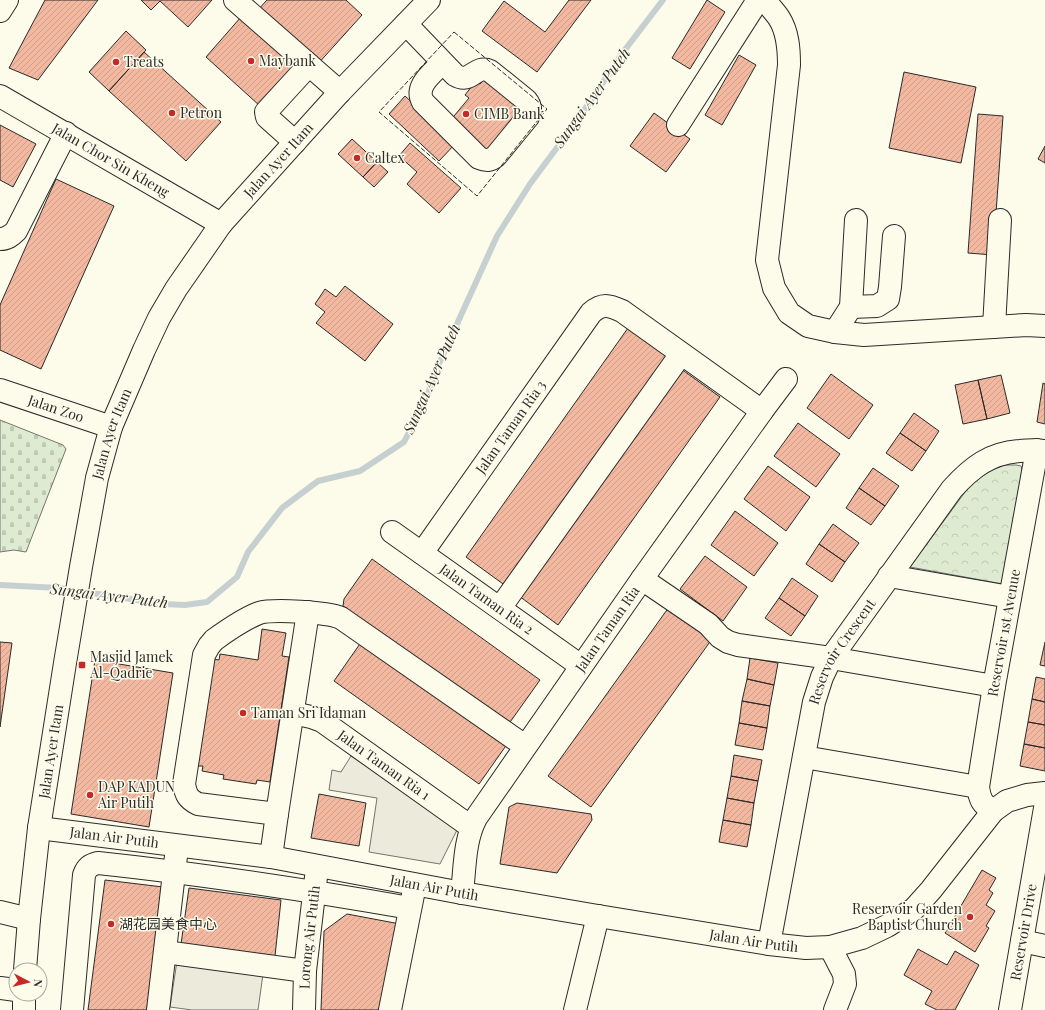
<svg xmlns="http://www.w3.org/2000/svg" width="1045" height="1010" font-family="'Playfair Display','Noto Sans SC',serif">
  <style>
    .cemetery { fill: url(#cemetery-stones); stroke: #74746e }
    .park { fill: url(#park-crowns); stroke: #74746e }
    .parking { fill: #eceadb; stroke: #74746e }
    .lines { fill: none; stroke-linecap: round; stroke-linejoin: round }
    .stream { stroke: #c7d0d0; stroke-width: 6 }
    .building { fill: url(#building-hatch); stroke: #2b2b2b }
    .minor-casing { stroke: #2b2b2b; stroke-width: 24 }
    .major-casing { stroke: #2b2b2b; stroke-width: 24 }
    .minor { stroke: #fdfbea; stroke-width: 22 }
    .major { stroke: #fdfbea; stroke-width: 22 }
    .fence { stroke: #2b2b2b; stroke-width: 1; stroke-dasharray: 5 2; stroke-linecap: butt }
    .poi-dot { fill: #c62828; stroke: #fdfbea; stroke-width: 1.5 }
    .labels { text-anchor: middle; stroke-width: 3; stroke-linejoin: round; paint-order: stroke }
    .poi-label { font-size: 14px; fill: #2b2b2b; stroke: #fdfbea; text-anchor: start }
    .street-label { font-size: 14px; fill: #2b2b2b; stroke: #fdfbea }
    .water-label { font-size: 15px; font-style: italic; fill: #2b2b2b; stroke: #fdfbea }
  </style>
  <defs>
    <pattern id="cemetery-stones" width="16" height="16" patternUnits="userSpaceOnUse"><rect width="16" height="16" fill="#deebd1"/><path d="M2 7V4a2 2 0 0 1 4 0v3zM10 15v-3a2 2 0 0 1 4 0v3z" fill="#bfcab4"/></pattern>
    <pattern id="park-crowns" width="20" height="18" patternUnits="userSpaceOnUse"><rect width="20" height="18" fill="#deebd1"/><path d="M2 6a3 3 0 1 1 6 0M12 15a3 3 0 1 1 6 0" fill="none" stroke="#bfcab4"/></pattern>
    <pattern id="building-hatch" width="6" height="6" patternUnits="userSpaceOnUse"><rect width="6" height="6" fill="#f2b8a0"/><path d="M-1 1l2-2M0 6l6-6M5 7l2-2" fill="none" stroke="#d09e8a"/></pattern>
  </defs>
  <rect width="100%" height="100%" fill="#fdfbea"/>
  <path class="cemetery" d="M0,420L63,445L66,449L26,552L14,550L0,552Z"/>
  <path class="park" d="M1005,465H1016L1021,466L1023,473L1003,584L910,567L971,484C982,476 992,469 1005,465Z"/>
  <path class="parking" d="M351,756L458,828L440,864L369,852L377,798L329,790L332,770L341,772Z
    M177,961L263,974L258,1010H192L170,1007Z"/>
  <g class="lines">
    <path class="stream" d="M0,585L59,588L163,604L185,605L207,602L237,577L248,552L282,508L318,481L360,471L404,442L426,399L437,368L497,236L530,184L579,118L624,51L663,0"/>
  </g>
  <path class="building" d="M45,0H98L38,80L9,68Z
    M141,0H212L188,27L160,1L151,10Z
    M267,0H346L362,15L316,66L256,12Z
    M569,0H591L537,72L482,31L504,1L545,32Z
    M707,0L725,12L690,69L672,58Z
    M241,17L295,66L260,106L206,57Z
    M126,31L146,50L109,91L89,72Z
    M144,52L221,122L186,161L109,91Z
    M739,55L756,65L722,125L705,115Z
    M904,72L976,87L961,163L889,148Z
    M488,75L527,114L491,157L449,122L469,98L465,95L476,81L480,84Z
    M405,96L456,143L439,161L389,114Z
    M654,113L690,139L666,172L630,146Z
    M978,114L1003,116L993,255L968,253Z
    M0,125L36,144L13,187L0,180Z
    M352,139L377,162L363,177L338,154Z
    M410,143L461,188L439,213L407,184L417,172L399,156Z
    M1045,146V163L1038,159Z
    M377,162L388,172L374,187L363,177Z
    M56,179L114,206L41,369L0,350V305Z
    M345,286L393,324L365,361L316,323L325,312L315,304L325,289L336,297Z
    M628,328L672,360L510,589L466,557Z
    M677,366L720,397L558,625L515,593Z
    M831,374L873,405L849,439L807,408Z
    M1001,375L1010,413L987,419L978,380Z
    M978,380L987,419L963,424L955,385Z
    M1043,383L1045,384V424L1037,422Z
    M914,413L939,431L926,451L900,433Z
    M798,423L840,454L816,487L774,456Z
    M900,433L926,451L912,471L886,453Z
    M768,466L810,497L786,531L744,499Z
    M873,468L899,486L885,506L859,488Z
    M859,488L885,506L871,525L846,508Z
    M735,511L778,543L754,576L711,545Z
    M833,524L859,543L845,562L819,544Z
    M819,544L845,562L832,582L806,564Z
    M705,556L747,587L723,621L680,589Z
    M372,559L540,680L508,725L343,606L344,599Z
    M792,578L818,596L805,616L779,598Z
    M779,598L805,616L791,636L765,618Z
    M669,607L712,639L591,807L548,776Z
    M262,629L286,633L282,656L289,657L270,782L257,780L256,784L223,779L224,775L202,771L203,766H197L213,659L219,660L220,654L258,660Z
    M364,638L510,740L479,784L334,681Z
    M0,642L12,643L0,727Z
    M1045,642V666L1040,665Z
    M750,658L778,663L774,685L747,679Z
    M95,660L173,673L149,827L71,814Z
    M1036,677L1045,679V702L1032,699Z
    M747,679L774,685L770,706L742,701Z
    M1032,699L1045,702V725L1028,722Z
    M742,701L770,706L767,728L739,723Z
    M1028,722L1045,725V748L1024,744Z
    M739,723L767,728L763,750L735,745Z
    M1024,744L1045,748V771L1020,766Z
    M734,755L762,760L758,781L731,776Z
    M731,776L758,781L754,803L727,798Z
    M319,794L366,803L359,846L311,838Z
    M727,798L754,803L751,825L723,820Z
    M517,803L591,814L592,820L557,873L500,864L509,807Z
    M723,820L751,825L747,847L719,842Z
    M982,870L996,878L989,890L993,893L986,905L995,911L986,926L989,928L975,952L945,933Z
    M105,880L163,887L147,1010H88Z
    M189,888L281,900L275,956L181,944Z
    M347,914L400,924L383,1010H321L324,931Z
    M918,949L947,965L955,951L979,965L955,1010H937L925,1004L932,991L904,975Z"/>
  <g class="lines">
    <defs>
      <g id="minor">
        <path d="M235,0L340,92"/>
        <path d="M765,0C769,6 775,12 779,18C788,32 789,49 789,65L767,260L774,288L789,313L808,326L835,332L864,335L1026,325L1045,326"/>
        <path d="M0,11L7,0"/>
        <path d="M406,24L455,75C472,85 474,64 490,71L526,100C531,106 531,110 528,117L496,156C490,161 486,161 479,158L423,102C414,86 432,74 442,63"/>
        <path id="s1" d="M0,96L221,224"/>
        <path d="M678,125L758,0"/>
        <path d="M295,142L267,117L266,112L309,65"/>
        <path d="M0,239C7,239 11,236 16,231L66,133"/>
        <path d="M851,307L877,306L888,299L890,287L894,236"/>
        <path d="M994,327L1000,220"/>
        <path d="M835,332L851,307L856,220"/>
        <path id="s2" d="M392,532L581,666"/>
        <path id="s3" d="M422,553L591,313C602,303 609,305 622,311L762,411"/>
        <path d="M889,576L1010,597"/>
        <path d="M642,579L708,624L720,637L728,642L738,645L831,658L994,686"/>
        <path d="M500,608L681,354"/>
        <path id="s4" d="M293,713L311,717L322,721L471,827"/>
        <path d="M804,757L978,787"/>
        <path id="s5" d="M993,811C982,804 980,800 978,787L994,686L1037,450"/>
        <path d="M277,814L308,612"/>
        <path id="s6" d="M39,828L271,857L462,893L598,916L769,944L806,948L830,947L862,938L887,926L914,909L931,890L993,811L1007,801L1027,795L1045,793"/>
        <path d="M271,857L277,814L198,804C188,799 186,795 184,784L204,655L209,646L214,640C225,632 246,618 259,613C273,609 328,612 341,618L525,746"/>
        <path id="s7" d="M462,893C465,868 464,841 476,818L642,579L762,411L786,379"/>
        <path d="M0,912L29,919"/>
        <path d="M1022,941L1045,946"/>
        <path id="s8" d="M769,944L814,702L822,677L831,658L952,489C972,467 990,453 1020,451C1029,450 1037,450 1045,451"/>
        <path d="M830,947L844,974L845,984L835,1010"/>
        <path d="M165,952L305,971"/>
        <path d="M0,988L16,990"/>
        <path d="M72,1010L84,875C87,867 90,865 98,863C202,874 306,890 410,908"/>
        <path d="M158,1010L176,856"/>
        <path id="s9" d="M304,1010L305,971L316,877"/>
        <path d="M390,1010L413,895"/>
        <path d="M575,1010L598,916"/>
        <path id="s10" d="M1010,1010L1045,808"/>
      </g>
      <g id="major">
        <path id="s11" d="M0,390L111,427"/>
        <path id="s12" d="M25,970L29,919L39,828L65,663L81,567L97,478L111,427L144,350L159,318L176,289L221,224L340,92L429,0"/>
        <path d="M24,1010V994"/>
      </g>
    </defs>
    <use href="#minor" class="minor-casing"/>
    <use href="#major" class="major-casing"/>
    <use href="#minor" class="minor"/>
    <use href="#major" class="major"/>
    <path class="fence" d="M454,32L547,109L477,196L379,112Z"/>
  </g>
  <g class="poi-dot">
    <circle cx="251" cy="61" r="4"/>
    <circle cx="116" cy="62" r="4"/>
    <circle cx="172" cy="113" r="4"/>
    <circle cx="466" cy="114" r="4"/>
    <circle cx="357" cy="158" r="4"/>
    <rect x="78" y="661" width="8" height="8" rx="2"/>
    <circle cx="243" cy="713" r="4"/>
    <circle cx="90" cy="795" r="4"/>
    <circle cx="970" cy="917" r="4"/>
    <circle cx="111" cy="924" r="4"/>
  </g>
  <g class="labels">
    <g class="poi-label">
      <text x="259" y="66">Maybank</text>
      <text x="124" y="67">Treats</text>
      <text x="180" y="118">Petron</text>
      <text x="474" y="119">CIMB Bank</text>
      <text x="365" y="163">Caltex</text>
      <text x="90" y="662">Masjid Jamek<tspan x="90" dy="16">Al-Qadrie</tspan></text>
      <text x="251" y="718">Taman Sri Idaman</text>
      <text x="98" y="792">DAP KADUN<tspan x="98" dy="16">Air Putih</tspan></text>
      <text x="962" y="914" text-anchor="end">Reservoir Garden<tspan x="962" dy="16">Baptist Church</tspan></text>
      <text x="119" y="929">湖花园美食中心</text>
    </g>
    <g class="street-label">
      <text dy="5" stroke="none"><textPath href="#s1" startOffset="128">Jalan Chor Sin Kheng</textPath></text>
      <text dy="5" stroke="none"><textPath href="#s12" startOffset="868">Jalan Ayer Itam</textPath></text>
      <text dy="5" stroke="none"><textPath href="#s11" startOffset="59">Jalan Zoo</textPath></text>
      <text dy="5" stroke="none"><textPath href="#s3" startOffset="154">Jalan Taman Ria 3</textPath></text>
      <text dy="5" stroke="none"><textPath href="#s12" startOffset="544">Jalan Ayer Itam</textPath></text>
      <text dy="5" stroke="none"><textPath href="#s2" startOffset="116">Jalan Taman Ria 2</textPath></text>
      <text dy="5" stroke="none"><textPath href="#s7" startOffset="307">Jalan Taman Ria</textPath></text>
      <text dy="5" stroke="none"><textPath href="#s5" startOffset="186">Reservoir 1st Avenue</textPath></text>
      <text dy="5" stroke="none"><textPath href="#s8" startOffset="304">Reservoir Crescent</textPath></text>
      <text dy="5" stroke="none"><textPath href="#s12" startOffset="220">Jalan Ayer Itam</textPath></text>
      <text dy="5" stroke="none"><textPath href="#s4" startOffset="106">Jalan Taman Ria 1</textPath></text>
      <text dy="5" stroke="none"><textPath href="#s6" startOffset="76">Jalan Air Putih</textPath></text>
      <text dy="5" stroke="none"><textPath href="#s6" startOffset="400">Jalan Air Putih</textPath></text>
      <text dy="5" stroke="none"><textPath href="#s10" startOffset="79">Reservoir Drive</textPath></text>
      <text dy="5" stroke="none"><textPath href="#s9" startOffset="73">Lorong Air Putih</textPath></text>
      <text dy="5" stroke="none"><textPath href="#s6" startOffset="724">Jalan Air Putih</textPath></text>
    </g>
    <g class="water-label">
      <text transform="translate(592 98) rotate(-54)" y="5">Sungai Ayer Puteh</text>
      <text transform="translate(432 379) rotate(-66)" y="5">Sungai Ayer Puteh</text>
      <text transform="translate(109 596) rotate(7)" y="5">Sungai Ayer Puteh</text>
    </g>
  </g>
  <g transform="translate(28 982) rotate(97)"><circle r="19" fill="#fdfbea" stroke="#a9a89e"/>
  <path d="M0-3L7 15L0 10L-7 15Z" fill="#c62828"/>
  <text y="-6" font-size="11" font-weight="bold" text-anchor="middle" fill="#2b2b2b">N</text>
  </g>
</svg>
